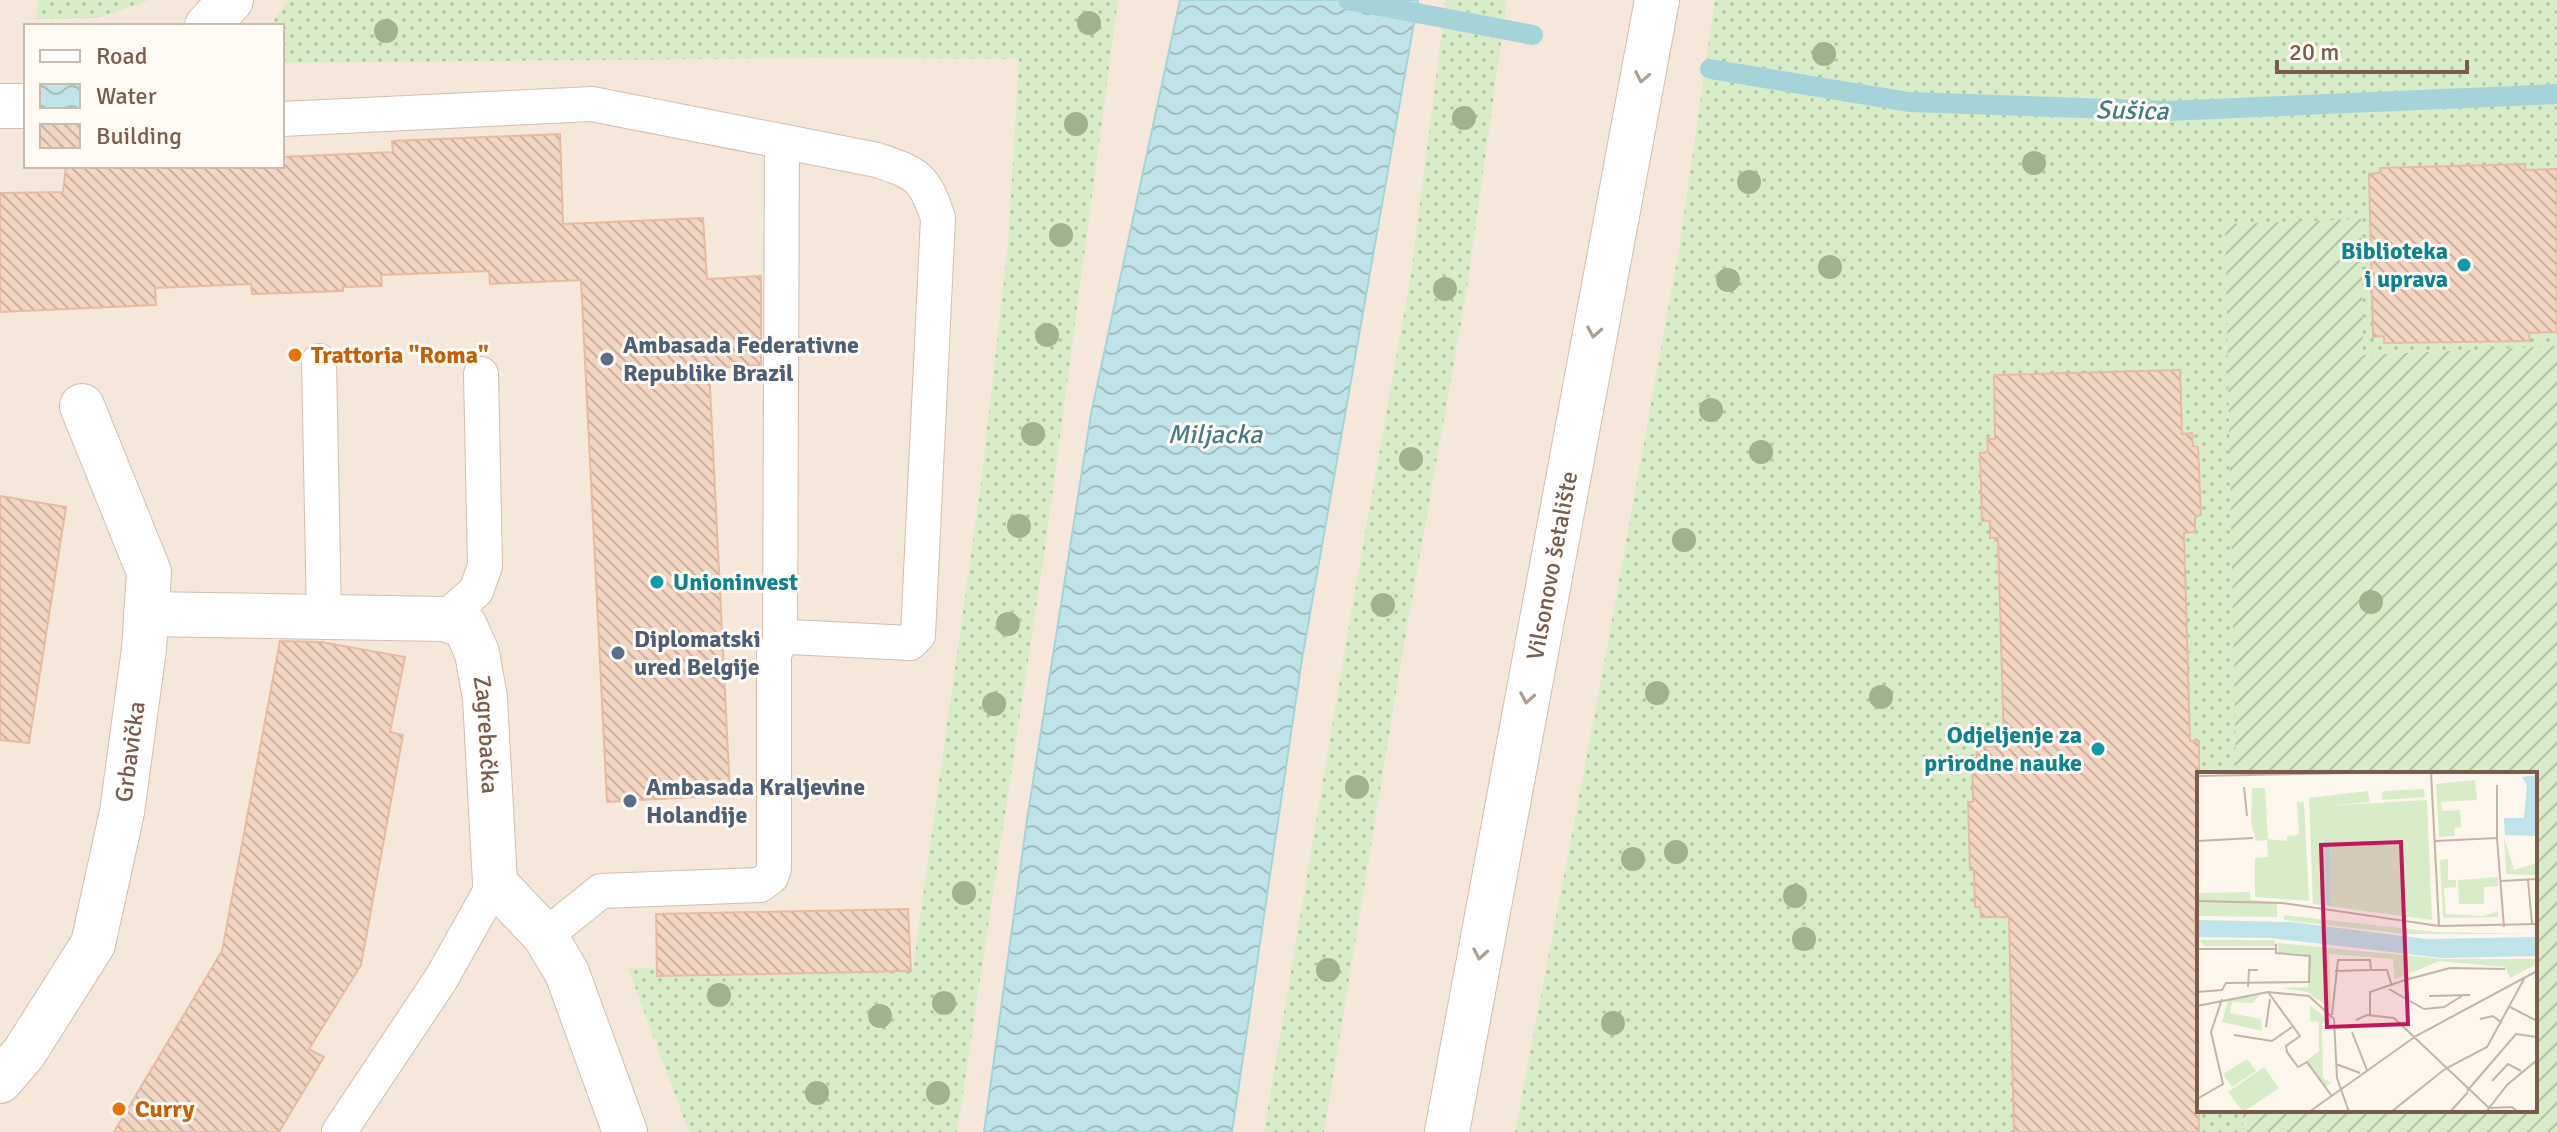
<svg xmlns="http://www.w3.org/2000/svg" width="2557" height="1132" font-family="Signika,sans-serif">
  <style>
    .residential { fill: #f5e8da; fill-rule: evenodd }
    .grass { fill: url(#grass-dots); fill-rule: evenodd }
    .garden { fill: url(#garden-furrows) }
    .water { fill: url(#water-waves); stroke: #a5d3da; stroke-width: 2 }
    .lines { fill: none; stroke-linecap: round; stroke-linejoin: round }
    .stream { stroke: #a5d3da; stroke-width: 20 }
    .building { fill: url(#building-back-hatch); stroke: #e6bba3; stroke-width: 2 }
    .service-casing { stroke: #d1beb0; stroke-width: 36 }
    .minor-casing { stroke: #d1beb0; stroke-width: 46 }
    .service { stroke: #fff; stroke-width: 34 }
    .minor { stroke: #fff; stroke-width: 44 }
    .tree { fill: #a0b28e }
    .oneway { stroke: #af9d94 }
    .culture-dot { fill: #0f9aa8; stroke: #fffaf3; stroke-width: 3 }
    .food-dot { fill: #e8710a; stroke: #fffaf3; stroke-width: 3 }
    .service-dot { fill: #5c6f8a; stroke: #fffaf3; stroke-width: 3 }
    .labels { text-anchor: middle; stroke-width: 6; stroke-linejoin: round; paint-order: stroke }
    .culture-label { font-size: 24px; font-weight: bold; fill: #0d838f; stroke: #fffaf3; text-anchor: end }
    .service-label { font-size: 24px; font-weight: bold; fill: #4e5e75; stroke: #fffaf3; text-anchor: start }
    .food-label { font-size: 24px; font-weight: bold; fill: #c56008; stroke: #fffaf3; text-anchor: start }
    .street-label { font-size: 24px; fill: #7a5c4d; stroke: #fffaf3 }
    .water-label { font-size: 26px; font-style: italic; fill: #437c86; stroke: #fffaf3 }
    .inset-river { fill: none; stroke: #bfe3e8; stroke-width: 4 }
    .inset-road { fill: none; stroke: #c5b3a7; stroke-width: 2 }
    .view { fill: #c2185b; fill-opacity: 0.15; stroke: #c2185b; stroke-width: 4 }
    .inset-edge { fill: none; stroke: #7a5c4d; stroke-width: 4 }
  </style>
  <defs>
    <pattern id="grass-dots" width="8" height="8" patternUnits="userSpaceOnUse" patternTransform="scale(2)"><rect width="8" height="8" fill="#d8ecc9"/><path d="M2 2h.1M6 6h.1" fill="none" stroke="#b4c2a5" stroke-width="1.8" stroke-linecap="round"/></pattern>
    <pattern id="garden-furrows" width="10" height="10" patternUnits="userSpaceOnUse" patternTransform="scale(2)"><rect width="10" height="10" fill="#d8ecc9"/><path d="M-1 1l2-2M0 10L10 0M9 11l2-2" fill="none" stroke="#b4c2a5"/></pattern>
    <pattern id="water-waves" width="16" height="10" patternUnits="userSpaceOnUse" patternTransform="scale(2)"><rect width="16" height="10" fill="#bfe3e8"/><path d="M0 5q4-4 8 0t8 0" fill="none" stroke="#a0bbbe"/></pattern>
    <pattern id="building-back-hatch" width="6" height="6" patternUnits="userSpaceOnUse" patternTransform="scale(2)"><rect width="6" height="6" fill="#f3d5c3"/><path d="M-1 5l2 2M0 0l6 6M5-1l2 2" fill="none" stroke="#cab0a1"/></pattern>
  </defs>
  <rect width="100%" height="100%" fill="#fdf6ec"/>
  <path class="residential" d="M0,0H2557V1132H0ZM26,26H282V166H26ZM2199,774H2535V1110H2199Z"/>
  <path class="grass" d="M38,0H150L97,18L36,19Z
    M288,0H1118L1046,542L957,1132H689L628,968H913L981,483L1008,245L1019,59L810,58L282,63V26H270Z
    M1446,0H1507L1466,294L1402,656L1324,1132H1264L1356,585L1411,274Z
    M1715,0H2557V1132H1515L1597,703L1679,249ZM2199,774H2535V1110H2199Z"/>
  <path class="garden" d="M2361,219L2363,355L2557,346V1132H2243V1110H2535V774H2236L2225,224Z"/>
  <path class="water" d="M1180,0H1418L1302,659L1232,1132H984L1027,820L1091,414Z"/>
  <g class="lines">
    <path class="stream" d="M1348,0L1533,35
      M1710,69L1909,102L2168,111L2557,94"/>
  </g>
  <path class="building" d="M560,134L563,224L703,218L707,279L761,276V365L709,368L730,795L607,802L581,280L490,284L489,271L381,275L382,286L343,287V291L252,294L251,284L155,288L156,305L0,312V193L63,192L66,166H282V157L393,152L392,141Z
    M2525,164V170L2557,169V332L2529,333L2530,341L2384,343V336L2373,337L2369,174L2381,173L2380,168Z
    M2180,370L2182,434L2192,433L2193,446L2198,447L2201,515L2195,516V532L2184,533L2190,741H2199V911H2195L2199,1132H2014L2009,917H1981L1980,907H1975L1974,870H1970L1968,802H1973L1972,759L1977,758L1976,747L2004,746L1998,538H1990V521H1982L1980,453L1988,452L1987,439H1995L1994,375Z
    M0,496L66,507L29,743L0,740Z
    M280,641L321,642L405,657L390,732L403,735L361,965L309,1049L324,1057L279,1132H114L222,951Z
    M908,909L911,971L657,976L656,914Z"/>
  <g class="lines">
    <defs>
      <path id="service" d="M282,119L592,104L877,160C918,174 924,176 938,218L918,635L910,643L790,637L780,642L774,654V868L771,877L760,885L601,891L545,936
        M319,361L324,617
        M444,619L476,591L485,566L481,374
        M780,642L782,141
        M339,1132L441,979L495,883"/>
      <g id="minor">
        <path d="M207,26L231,0"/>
        <path d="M0,106H26"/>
        <path id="s1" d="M146,614L444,619L465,626L477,653L485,698L495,883L545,936L567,973L625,1132"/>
        <path id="s2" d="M0,1081L24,1053L93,944L122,812L144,649L149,572L82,406"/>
        <path id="s3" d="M1447,1132L1657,0"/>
      </g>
    </defs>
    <use href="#service" class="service-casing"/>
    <use href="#minor" class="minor-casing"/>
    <use href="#service" class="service"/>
    <use href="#minor" class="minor"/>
  </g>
  <g class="tree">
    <circle cx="1089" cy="23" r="12"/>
    <circle cx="386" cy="31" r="12"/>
    <circle cx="1824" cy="54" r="12"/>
    <circle cx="1464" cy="118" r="12"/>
    <circle cx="1076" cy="124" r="12"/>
    <circle cx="2034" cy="163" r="12"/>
    <circle cx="1749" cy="182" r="12"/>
    <circle cx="1061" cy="235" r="12"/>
    <circle cx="1830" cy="267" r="12"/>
    <circle cx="1728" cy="280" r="12"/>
    <circle cx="1445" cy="289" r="12"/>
    <circle cx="1047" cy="335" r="12"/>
    <circle cx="1711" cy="410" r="12"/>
    <circle cx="1033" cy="434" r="12"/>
    <circle cx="1761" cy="452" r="12"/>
    <circle cx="1411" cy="459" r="12"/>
    <circle cx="1019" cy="526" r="12"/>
    <circle cx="1684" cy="540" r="12"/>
    <circle cx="2371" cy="602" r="12"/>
    <circle cx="1383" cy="605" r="12"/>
    <circle cx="1008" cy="624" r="12"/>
    <circle cx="1657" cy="693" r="12"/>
    <circle cx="1881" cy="697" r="12"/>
    <circle cx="994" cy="704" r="12"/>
    <circle cx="1357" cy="787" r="12"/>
    <circle cx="1676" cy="852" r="12"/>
    <circle cx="1633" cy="859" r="12"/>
    <circle cx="964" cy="893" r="12"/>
    <circle cx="1795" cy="896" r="12"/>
    <circle cx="1804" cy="939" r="12"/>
    <circle cx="1328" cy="970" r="12"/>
    <circle cx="719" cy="995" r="12"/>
    <circle cx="944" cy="1003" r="12"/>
    <circle cx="880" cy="1016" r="12"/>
    <circle cx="1613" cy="1023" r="12"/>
    <circle cx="817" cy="1093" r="12"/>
    <circle cx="938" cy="1093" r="12"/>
  </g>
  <defs><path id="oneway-chevron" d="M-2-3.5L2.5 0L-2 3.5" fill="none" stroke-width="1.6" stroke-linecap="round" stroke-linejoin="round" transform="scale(2)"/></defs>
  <g class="oneway">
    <use href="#oneway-chevron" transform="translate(1642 77) rotate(101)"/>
    <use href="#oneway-chevron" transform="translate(1594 332) rotate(100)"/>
    <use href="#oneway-chevron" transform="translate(1527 698) rotate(100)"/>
    <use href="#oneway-chevron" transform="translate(1480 954) rotate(100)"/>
  </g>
  <g class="culture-dot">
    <circle cx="2464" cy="265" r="8"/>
    <circle cx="657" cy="582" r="8"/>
    <circle cx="2098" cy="749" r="8"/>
  </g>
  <g class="food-dot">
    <circle cx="295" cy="355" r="8"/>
    <circle cx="119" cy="1109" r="8"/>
  </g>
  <g class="service-dot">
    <circle cx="607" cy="359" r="8"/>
    <circle cx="618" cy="653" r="8"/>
    <circle cx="630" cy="801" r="8"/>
  </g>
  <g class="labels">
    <g class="culture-label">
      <text x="2448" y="259">Biblioteka<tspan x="2448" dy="28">i uprava</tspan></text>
      <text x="673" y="590" text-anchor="start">Unioninvest</text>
      <text x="2082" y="743">Odjeljenje za<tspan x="2082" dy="28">prirodne nauke</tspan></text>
    </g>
    <g class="service-label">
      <text x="623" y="353">Ambasada Federativne<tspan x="623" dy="28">Republike Brazil</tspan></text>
      <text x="634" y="647">Diplomatski<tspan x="634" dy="28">ured Belgije</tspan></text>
      <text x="646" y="795">Ambasada Kraljevine<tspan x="646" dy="28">Holandije</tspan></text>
    </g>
    <g class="food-label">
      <text x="311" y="363">Trattoria "Roma"</text>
      <text x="135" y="1117">Curry</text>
    </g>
    <g class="street-label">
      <text dy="8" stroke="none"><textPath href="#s3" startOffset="576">Vilsonovo šetalište</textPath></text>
      <text dy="8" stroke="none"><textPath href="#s1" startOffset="432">Zagrebačka</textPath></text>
      <text dy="8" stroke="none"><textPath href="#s2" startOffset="362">Grbavička</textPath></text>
    </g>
    <g class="water-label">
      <text transform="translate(2132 110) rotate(1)" y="9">Sušica</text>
      <text x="1215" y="443">Miljacka</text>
    </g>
  </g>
  <g transform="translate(2197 772)">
    <rect width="340" height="340" fill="#fdf6ec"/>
    <path d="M278,8L280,28L244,30L245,39L263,38L264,55L257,56L258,64L242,65L239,12ZM55,16H68L71,67L90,69V64L102,63L100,30H107L112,129L58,125V86L71,85L70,68L59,69L54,50ZM227,17L228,25L185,28L186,19ZM171,19L173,30L127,34L230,28L235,148L116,132L112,26ZM307,65L317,98L340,91V103L309,102ZM251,87V108H259V115L247,116L249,142L286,144L301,139V145L246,146L243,88ZM301,105V114L287,115V132H262L261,108ZM53,120L54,128L80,130V145L0,144V121ZM87,143L239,160L340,162H208L87,148ZM0,168H78V174H8ZM81,171L246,187H340V192L313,206L308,195L242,189L197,208L196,187L132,182L134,237L110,220L83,216L111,215V183L81,180ZM62,223L56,231L35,230L33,241L64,247L65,259L25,250L31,228ZM113,233L131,248L125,252L126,306L134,311L128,316L108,290L122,279V250L113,249ZM67,295L82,316L46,340L31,320Z" fill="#d8ecc9"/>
    <path d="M0,136L75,137L78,144H0Z" fill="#d8ecc9"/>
    <path d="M224,49L225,57L213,58L215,82H228L229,99L218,100L217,92L140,96V86L149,85L148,65H138L137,51Z" fill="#d8ecc9"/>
    <path d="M50,287L59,299L35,315L26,302Z" fill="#d8ecc9"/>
    <path d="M340,3V64L308,63L307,46H327L330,13L325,5ZM0,148L94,150L230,167L340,165V184L245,186L74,166L0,165Z" fill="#bfe3e8"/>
    <path class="inset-river" d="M130,68L131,133"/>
    <path class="inset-road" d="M234,0L242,154M0,4L205,0M47,15L50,44M300,66V13M0,69L56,66M238,69L300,66L307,155M331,108L335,152M304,109L340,107M0,129L85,131L242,154L340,152M0,177H79M138,199L174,198M51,215L52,198H61M192,217L227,237L247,235L265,224M0,220L25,218L29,211L112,210L113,184L79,181V172M71,220L103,264L89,274L90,280L101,295L110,290L134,323M232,224L273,223M0,234L71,220L112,224L137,247L140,306L152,340M313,235L340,249M135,243L141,188H173L174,198H190L195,214M173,243V220L208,208L253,196L308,197M283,247L296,244L305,251M159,248L170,243L197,246L292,336L315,335L321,340M69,255L73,227M155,260L170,298M37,263L75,269L95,255M139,292L163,301M295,309L311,292L324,299M270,319L319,262L340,265M0,327L26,312L14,260L25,227M112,340L219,264L340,199M194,340L248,297L290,275L327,207M253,340L271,320M289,340L310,313L340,288"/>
    <path class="view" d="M204,70L211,252L130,255L124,73Z"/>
    <rect width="340" height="340" class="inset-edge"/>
  </g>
  <rect x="24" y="24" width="260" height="144" fill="#fffaf3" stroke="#cabbb1" stroke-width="2"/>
  <rect x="40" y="50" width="40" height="12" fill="#ffffff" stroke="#cabbb1" stroke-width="2"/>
  <text x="96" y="64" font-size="24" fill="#7a5c4d">Road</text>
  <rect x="40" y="84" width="40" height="24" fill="url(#water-waves)" stroke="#cabbb1" stroke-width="2"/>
  <text x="96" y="104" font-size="24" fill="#7a5c4d">Water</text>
  <rect x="40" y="124" width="40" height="24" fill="url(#building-back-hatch)" stroke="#cabbb1" stroke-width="2"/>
  <text x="96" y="144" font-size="24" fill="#7a5c4d">Building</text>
  <path d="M2277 60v12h190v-12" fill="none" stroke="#7a5c4d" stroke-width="4"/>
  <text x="2289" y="60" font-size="24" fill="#7a5c4d" stroke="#fffaf3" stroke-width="6" paint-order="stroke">20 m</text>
</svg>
